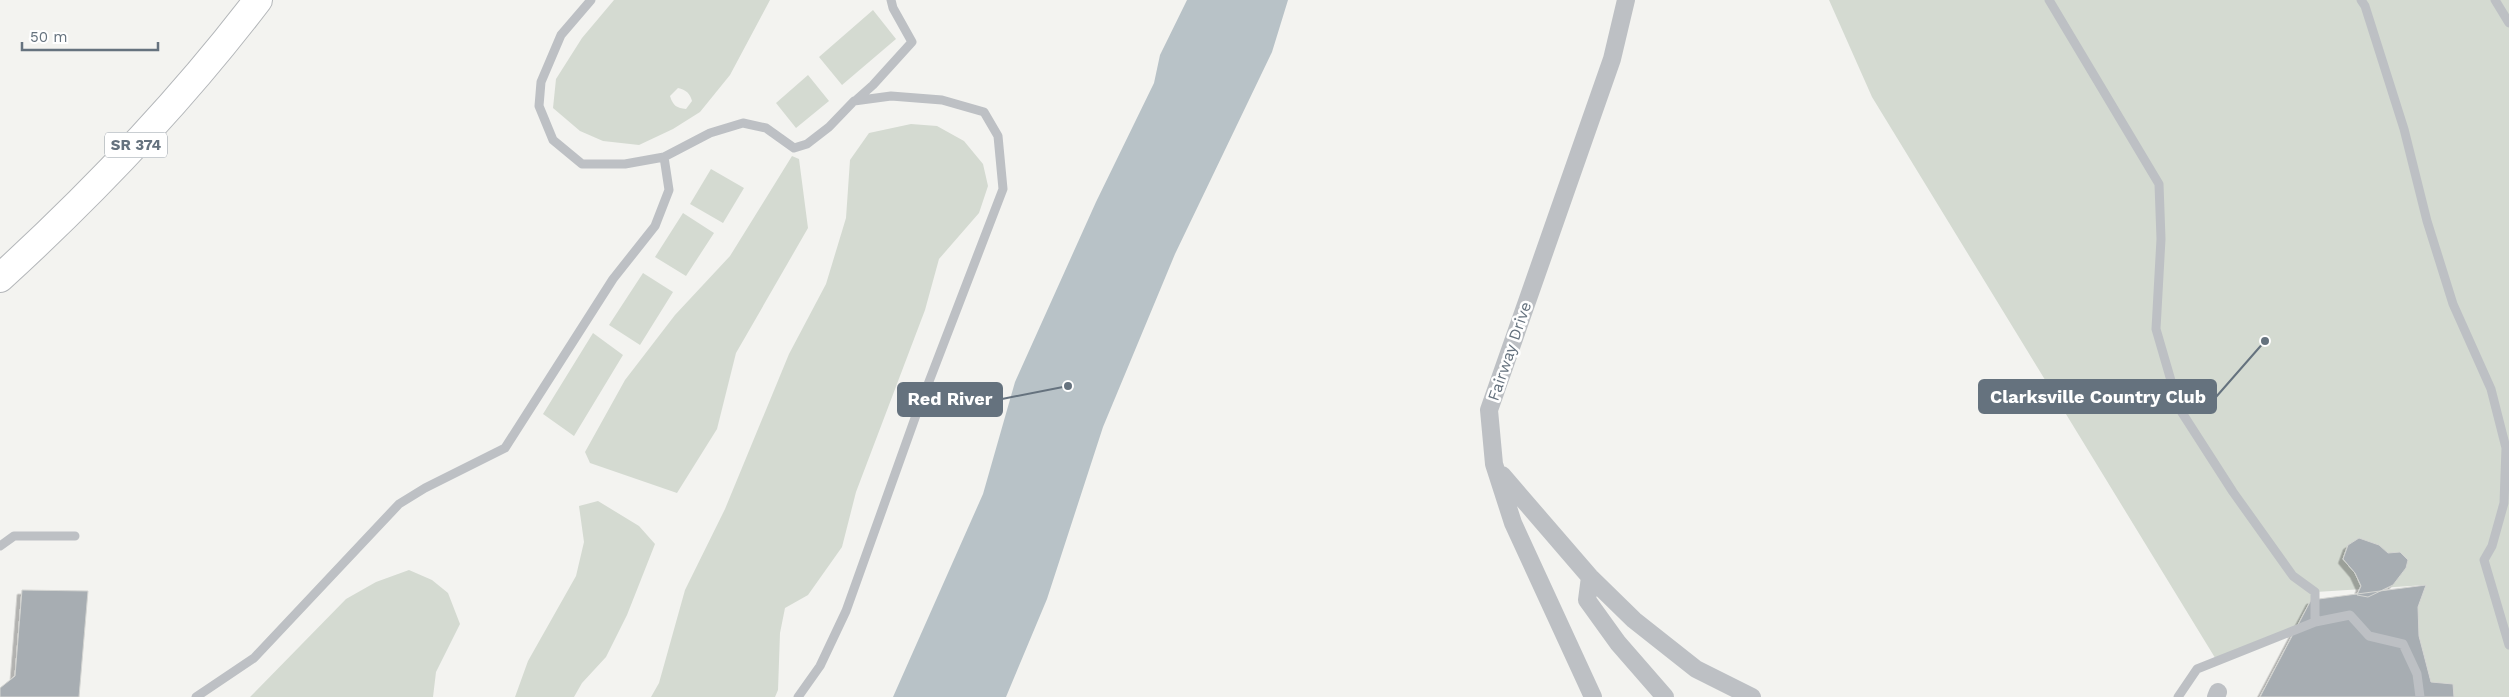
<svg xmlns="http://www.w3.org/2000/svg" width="2509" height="697" font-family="'Work Sans',sans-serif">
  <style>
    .green { fill: #d4dad1; fill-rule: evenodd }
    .water { fill: #b8c2c7 }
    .building { fill: #a7adb2; stroke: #d4d5d2; filter: url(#shadow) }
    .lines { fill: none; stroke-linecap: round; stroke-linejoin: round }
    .primary-casing { stroke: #b3b6b9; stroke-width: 30 }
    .lane { stroke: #bdc0c4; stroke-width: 9 }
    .street { stroke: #bdc0c4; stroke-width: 18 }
    .primary { stroke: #fff; stroke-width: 28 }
    .labels { text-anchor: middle; stroke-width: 5; stroke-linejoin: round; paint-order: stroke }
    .shield { fill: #fff; stroke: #939ca5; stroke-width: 1 }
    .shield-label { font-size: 15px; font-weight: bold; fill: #65727e }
    .street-label { font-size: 16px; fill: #65727e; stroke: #fff }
    .leader { fill: none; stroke: #65727e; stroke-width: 2 }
    .callout-dot { fill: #65727e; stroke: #fff; stroke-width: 2 }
    .callout { fill: #65727e; stroke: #65727e; stroke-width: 2 }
    .callout-label { font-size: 18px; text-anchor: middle; font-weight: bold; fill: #fff }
  </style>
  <defs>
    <filter id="shadow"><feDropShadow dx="-4.5" dy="4.5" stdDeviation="0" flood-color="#0004"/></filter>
  </defs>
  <rect width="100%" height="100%" fill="#f3f3f0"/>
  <path class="green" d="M614,0H770L730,75L700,112L673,129L639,145L603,141L580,131L553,108L556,79L582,38ZM678,88C686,90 690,93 692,101L686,109C677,108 673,106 670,96Z
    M1829,0H2509V697H2454L2453,684L2431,682L2419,636L2418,607L2426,585L2316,592L2315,622L2217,661L1872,97Z
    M873,10L896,39L842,85L819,57Z
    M808,75L829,101L796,128L776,103Z
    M911,124L937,126L964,141L983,164L988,186L979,213L939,259L925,310L856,492L842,547L808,595L785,608L780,633L778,690L775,697H651L659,683L685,590L725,509L789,354L826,284L846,218L850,160L869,133Z
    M792,156L799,159L808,228L736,353L717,429L677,493L590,463L585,452L625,380L675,315L730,256Z
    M711,169L744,188L723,223L690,204Z
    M683,213L714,233L686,276L655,257Z
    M643,273L673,292L640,345L609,325Z
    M593,333L623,355L574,436L543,414Z
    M598,501L639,526L655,544L627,615L606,657L582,683L574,697H515L528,661L576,576L584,542L579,506Z
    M409,570L432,580L448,593L460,624L436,672L433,697H250L346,599L376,582Z"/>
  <path class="water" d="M1187,0H1288L1272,52L1175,254L1103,427L1047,599L1006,697H893L983,494L1015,382L1096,202L1154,83L1160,55Z"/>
  <path class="building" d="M2359,538L2379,545L2388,553L2400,552L2408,560L2406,568L2393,585L2368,597L2357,595L2361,586L2355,573L2343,559L2348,545Z
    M2426,585L2418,607L2419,636L2431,682L2453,684L2454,697H2260L2311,600Z
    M22,590L88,591L79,697H0V688L15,676Z"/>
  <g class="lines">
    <defs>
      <path id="primary" d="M0,278C94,192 181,101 258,0"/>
    </defs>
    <use href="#primary" class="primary-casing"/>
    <path class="lane" d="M591,0L561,35L541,82L539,106L553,140L582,164H625L664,157L710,133L743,123L766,128L794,148L807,144L829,127L854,101L891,96L942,100L984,112L998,136L1003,189L915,418L846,611L820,666L798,697
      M2049,0L2159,184L2161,239L2156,329L2179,408L2233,492L2293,576L2315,592V622L2197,669L2178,697
      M2361,0L2365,6L2404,129L2427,221L2453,304L2491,389L2506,448L2504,503L2492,546L2484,560L2509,645
      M2495,0L2509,23
      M855,101L873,85L912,42L893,8L891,0
      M0,546L14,536H75
      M2315,622L2350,615L2369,636L2403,644L2417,674L2420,697
      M196,697L254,658L399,504L425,488L505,448L613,279L655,226L669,190L664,157"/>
    <path class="street" d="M1502,475L1590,577L1634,620L1696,669L1752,697
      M1590,577L1587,600L1618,643L1665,697
      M1593,697L1513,523L1494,464L1489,410L1612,59L1626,0
      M2216,697L2218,692"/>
    <use href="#primary" class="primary"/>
  </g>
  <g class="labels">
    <rect class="shield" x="105" y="132.5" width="62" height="25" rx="4"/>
    <g class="shield-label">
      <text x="136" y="150">SR 374</text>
    </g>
    <g class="street-label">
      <text transform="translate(1509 351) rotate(-71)" y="6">Fairway Drive</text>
    </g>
  </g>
  <path class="leader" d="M2265 341L2216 397M1068 386L1002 399"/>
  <g class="callout-dot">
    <circle cx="2265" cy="341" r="5"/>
    <circle cx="1068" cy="386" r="5"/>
  </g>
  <g class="callout">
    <rect x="1979" y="380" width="237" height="33" rx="5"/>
    <rect x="898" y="383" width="104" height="33" rx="5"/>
  </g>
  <g class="callout-label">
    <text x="2098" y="403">Clarksville Country Club</text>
    <text x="950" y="405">Red River</text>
  </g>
  <path d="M22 42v8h136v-8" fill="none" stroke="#65727e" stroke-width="2.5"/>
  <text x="30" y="42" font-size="15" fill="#65727e" stroke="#ffffff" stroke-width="4" paint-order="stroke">50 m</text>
</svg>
